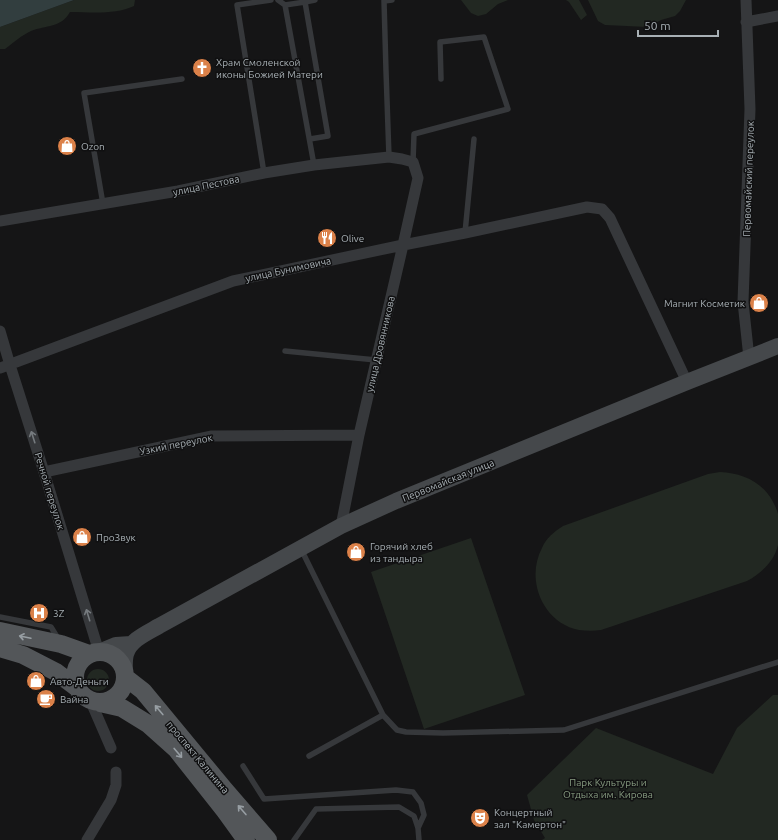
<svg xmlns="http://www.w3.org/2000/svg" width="778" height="840" font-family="Ubuntu,sans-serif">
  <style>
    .green { fill: #222822 }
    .water { fill: #323e3f }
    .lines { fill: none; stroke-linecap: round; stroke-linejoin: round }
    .lane { stroke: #36383b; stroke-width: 5.5 }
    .street { stroke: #36383b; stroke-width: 11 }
    .secondary { stroke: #45484b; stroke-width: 16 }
    .primary { stroke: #535659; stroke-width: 18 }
    .oneway { stroke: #757a7e }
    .oneway2 { stroke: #979ea3 }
    .labels { text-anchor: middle; stroke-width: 3; stroke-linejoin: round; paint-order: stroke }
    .poi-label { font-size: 10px; fill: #a8b0b5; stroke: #101011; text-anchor: start }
    .street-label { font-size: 10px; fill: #a8b0b5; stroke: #101011 }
    .park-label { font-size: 10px; fill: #889d82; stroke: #101011 }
  </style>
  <rect width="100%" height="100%" fill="#151516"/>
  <path class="green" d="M74,0H135L134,6C115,15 91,12 70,12C61,28 46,25 31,31C22,35 13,43 5,49H0V27Z
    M461,0H508L498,4L486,14L478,16L471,13Z
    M566,0H579L587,15L581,20L569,2Z
    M588,0H686L680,11L675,16L661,20L648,27L605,25L598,21Z
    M720,472C741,473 761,481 772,500C774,504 777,509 778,514C778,519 778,525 778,530C778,535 778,540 778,545C774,562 761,573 747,581L601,630C594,631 587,631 579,630C543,623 525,580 542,548C546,538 554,532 563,526L708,474Z
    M471,538L525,695L424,729L371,572Z
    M87 680a11 11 0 1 1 22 0a11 11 0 1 1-22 0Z
    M773,695H778V840H542L545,838L534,820L527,795L596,728L713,774L737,728Z"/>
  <path class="water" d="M0,0H74L0,27Z"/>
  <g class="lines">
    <path class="lane" d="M278,0L285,5L314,165
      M305,2L315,0
      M285,5L305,2L328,136L310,139
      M389,157L386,71L384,1L392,0
      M413,162L414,134L508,109L484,37L440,42L441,79
      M264,173L237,5L271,0
      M103,204L84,93L182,79
      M465,233L474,139
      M285,351L376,360
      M301,549L383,715L397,730L406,732L443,733L564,730L778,662
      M0,617L51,627L59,640
      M309,756L383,715
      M243,766L264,799L396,790L413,792L421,803L424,815L418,828
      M294,840L316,809L399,807L414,816L418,828L419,840"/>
    <path class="street" d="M746,0L750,109L743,302L749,358
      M746,22L778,16
      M0,221L178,191L264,173L314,165L389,157L402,159L413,162L418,178L403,245L359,435L341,526
      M0,331L10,365L44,472L99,652
      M0,368L233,281L403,245L465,233L587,207L602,209L610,218L687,382
      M44,472L212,436L359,435
      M91,702L111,748
      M87,840L111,800L116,785V772"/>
    <path class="secondary" d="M99,652L116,645L131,644
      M125,677C125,670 124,661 126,654C130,640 147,633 159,626L341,526L396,501L687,382L778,346"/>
    <path class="primary" d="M0,631L61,644L89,654
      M0,648L23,655L56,672L76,687
      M75 677a25 25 0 1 1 50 0a25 25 0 1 1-50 0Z
      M125,677L143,691L224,789L268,840
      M100,703L122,708L148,724L176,749L225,811L246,840"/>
  </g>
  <defs><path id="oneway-shaft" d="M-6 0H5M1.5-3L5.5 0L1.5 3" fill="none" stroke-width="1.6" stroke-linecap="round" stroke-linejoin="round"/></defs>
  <g class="oneway">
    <use href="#oneway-shaft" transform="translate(33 437) rotate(-108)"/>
    <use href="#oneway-shaft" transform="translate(88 615) rotate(-107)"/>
  </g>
  <g class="oneway2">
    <use href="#oneway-shaft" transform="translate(25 637) rotate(-168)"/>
    <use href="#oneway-shaft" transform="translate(159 710) rotate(-130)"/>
    <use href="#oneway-shaft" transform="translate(178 753) rotate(50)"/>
    <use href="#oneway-shaft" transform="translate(242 810) rotate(-131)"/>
  </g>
  <defs>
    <symbol id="church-disc" viewBox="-11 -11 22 22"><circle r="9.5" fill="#db8149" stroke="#101011"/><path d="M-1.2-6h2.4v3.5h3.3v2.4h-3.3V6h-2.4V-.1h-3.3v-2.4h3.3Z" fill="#fff"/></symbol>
    <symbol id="shop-disc" viewBox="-11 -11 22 22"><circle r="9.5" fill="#db8149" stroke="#101011"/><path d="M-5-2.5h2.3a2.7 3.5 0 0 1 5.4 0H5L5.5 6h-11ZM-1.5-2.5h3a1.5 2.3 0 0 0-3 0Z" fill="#fff"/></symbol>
    <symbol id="restaurant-disc" viewBox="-11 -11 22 22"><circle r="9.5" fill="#db8149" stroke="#101011"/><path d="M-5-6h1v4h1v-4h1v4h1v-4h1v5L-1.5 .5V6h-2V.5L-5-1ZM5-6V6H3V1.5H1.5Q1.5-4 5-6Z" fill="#fff"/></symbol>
    <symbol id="hospital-disc" viewBox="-11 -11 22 22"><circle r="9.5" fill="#db8149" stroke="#101011"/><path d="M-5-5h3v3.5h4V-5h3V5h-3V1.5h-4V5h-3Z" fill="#fff"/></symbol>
    <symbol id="cafe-disc" viewBox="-11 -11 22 22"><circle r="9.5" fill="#db8149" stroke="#101011"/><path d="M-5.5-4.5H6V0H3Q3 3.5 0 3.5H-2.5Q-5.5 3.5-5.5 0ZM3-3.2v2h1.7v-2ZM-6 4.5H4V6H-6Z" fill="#fff"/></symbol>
    <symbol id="theatre-disc" viewBox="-11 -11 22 22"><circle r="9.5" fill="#db8149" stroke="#101011"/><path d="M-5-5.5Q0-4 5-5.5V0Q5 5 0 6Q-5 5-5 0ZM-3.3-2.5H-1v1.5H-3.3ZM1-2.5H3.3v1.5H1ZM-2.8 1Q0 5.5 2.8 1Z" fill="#fff"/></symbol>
  </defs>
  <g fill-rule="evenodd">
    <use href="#church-disc" x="191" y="57" width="22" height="22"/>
    <use href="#shop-disc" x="56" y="135" width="22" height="22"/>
    <use href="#restaurant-disc" x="316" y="227" width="22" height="22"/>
    <use href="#shop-disc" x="748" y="292" width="22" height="22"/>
    <use href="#shop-disc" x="71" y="526" width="22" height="22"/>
    <use href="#shop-disc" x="345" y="541" width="22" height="22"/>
    <use href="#hospital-disc" x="28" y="602" width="22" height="22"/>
    <use href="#shop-disc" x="25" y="670" width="22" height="22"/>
    <use href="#cafe-disc" x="35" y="688" width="22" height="22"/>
    <use href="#theatre-disc" x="469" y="807" width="22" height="22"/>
  </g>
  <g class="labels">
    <g class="poi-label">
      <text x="216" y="66">Храм Смоленской<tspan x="216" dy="12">иконы Божией Матери</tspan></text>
      <text x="81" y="150">Ozon</text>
      <text x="341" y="242">Olive</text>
      <text x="745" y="307" text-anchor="end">Магнит Косметик</text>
      <text x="96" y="541">ПроЗвук</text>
      <text x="370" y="550">Горячий хлеб<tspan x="370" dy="12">из тандыра</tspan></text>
      <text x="53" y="617">3Z</text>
      <text x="50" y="685">Авто-Деньги</text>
      <text x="60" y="703">Вайна</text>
      <text x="494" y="816">Концертный<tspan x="494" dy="12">зал "Камертон"</tspan></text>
    </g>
    <g class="street-label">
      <text transform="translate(748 179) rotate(-88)" y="4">Первомайский переулок</text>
      <text transform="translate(206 185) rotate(-12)" y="4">улица Пестова</text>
      <text transform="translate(288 269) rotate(-12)" y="4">улица Бунимовича</text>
      <text transform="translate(380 344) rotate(-77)" y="4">улица Дровянникова</text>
      <text transform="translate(176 444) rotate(-11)" y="4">Узкий переулок</text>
      <text transform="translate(448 480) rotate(-22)" y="4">Первомайская улица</text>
      <text transform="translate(50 491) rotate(73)" y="4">Речной переулок</text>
      <text transform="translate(198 757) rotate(50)" y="4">проспект Калинина</text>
    </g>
    <g class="park-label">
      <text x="608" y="786">Парк Культуры и<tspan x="608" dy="12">Отдыха им. Кирова</tspan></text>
    </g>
  </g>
  <path d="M638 30v6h80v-6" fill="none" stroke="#a8b0b5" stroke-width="2"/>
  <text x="644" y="30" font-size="12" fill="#a8b0b5" stroke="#101011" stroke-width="3" paint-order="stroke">50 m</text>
</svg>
